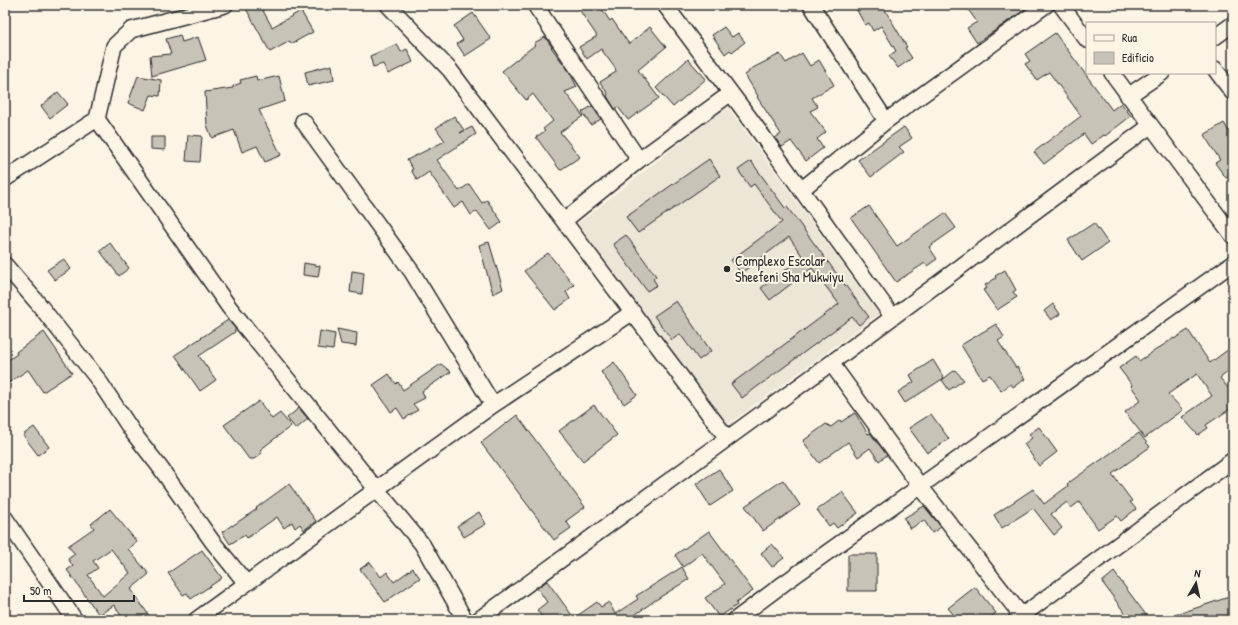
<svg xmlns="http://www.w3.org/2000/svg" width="1238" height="625" font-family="'Patrick Hand',sans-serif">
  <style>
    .built { fill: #ece6d7 }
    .building { fill: #c8c3b7; stroke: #2b2b2b; fill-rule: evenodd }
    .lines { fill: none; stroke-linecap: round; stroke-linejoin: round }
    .minor-casing { stroke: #2b2b2b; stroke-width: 18 }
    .minor { stroke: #fcf5e5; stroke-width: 15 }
    .poi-dot { fill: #2b2b2b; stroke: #fcf5e5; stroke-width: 1.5 }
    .labels { text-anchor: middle; stroke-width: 4; stroke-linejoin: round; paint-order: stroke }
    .poi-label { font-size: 14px; fill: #2b2b2b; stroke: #fcf5e5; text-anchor: start }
  </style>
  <rect width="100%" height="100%" fill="#fcf5e5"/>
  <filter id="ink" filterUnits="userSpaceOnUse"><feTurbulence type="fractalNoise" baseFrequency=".025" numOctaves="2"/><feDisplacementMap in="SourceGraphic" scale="8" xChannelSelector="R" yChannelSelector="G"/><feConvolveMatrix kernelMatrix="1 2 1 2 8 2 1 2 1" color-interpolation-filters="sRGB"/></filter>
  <g filter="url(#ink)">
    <path class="built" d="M727,106L879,314L726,426L576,225Z"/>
    <path class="building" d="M244,5H260L272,27L301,11L313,32L291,44L290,41L270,52Z
      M576,5H599L610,21L612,19L629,44L650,27L666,47L638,70L659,98L628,120L618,107L615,109L607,96L608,94L600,82L616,72L615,68L601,49L587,59L579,47L597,36Z
      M854,5H882L907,47L905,48L912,58L898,68L889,56L896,51L881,26L873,31L869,23L865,25Z
      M965,5H1031L977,43L967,28L977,22Z
      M473,13L491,39L465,56L457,44L463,40L454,26Z
      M724,27L732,37L738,33L745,42L732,52L730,50L725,54L712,35Z
      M1055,33L1112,110L1121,103L1131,116L1105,136L1104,135L1091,144L1084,134L1044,164L1034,152L1081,116L1049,72L1037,80L1025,64L1030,61L1025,54Z
      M180,35L182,42L198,37L206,60L152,76L150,56L171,54L166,39Z
      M545,37L552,47H551L570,73L577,87L565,92L583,116L560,132L580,157L560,170L536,137L545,131L543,129L553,121L533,94L526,100L502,71L535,45L534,43Z
      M397,44L401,52L407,49L413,62L388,74L383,64L373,67L370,56Z
      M802,53L810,66L819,60L834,85L812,98L818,107L810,111L826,132L817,139L823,148L806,161L791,141L782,147L775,138L781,134L757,97L758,96L745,75L749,72V70L780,54L786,63Z
      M688,59L706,79L673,107L656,88Z
      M332,65L334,80L308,86L305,72Z
      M138,76L161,80L160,96L151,95L145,110L128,103Z
      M256,76L257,81L279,76L285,101L259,110L281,155L265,162L257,146L242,152L234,130L212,138L207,125L205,92L233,88V86L241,83L240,80Z
      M58,92L68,104L50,118L41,106Z
      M592,106L601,119L591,125L582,112Z
      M454,116L464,130L460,133L472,127L476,134L437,160L459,191L469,184L482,203L487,200L502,222L491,230L477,211L471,215L463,202L454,208L429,172L417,180L411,170L413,169L407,160L445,141L436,128Z
      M1224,123L1233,138V178L1231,175L1226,178L1215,163L1220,160L1204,135Z
      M904,127L912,138L899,147L904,152L871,177L858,160Z
      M188,135L202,136L200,162L186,161Z
      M151,137H165V150L151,149Z
      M709,159L720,176L638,233L626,217Z
      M751,161L785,208L787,207L869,317L859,325L852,317L742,398L731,384L839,304L812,268L770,300L761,288L803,257L789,237L741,273L731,260L782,222L754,184L750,187L738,170Z
      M869,206L897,246L945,213L956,228L929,247L937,259L927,266L925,263L896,282L851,218Z
      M1094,223L1108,243L1082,261L1068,240Z
      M626,235L656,276L653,279L657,285L647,291L613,244Z
      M489,242L503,289L493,294L479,245Z
      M110,243L129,268L119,276L100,251Z
      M548,253L574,285L566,292L570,299L555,310L524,271Z
      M64,259L71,269L55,280L47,270Z
      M304,263L320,266L318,277L303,275Z
      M1005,270L1016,290L1013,292L1017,297L997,310L983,290L987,288L985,285L996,278L995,276Z
      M352,271L364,273L362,294L350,292Z
      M676,301L711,351L699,360L680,334L672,340L654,316Z
      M1053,304L1060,314L1051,320L1044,311Z
      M228,320L235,328V332L199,356L216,380L200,391L175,355Z
      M996,324L1004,337L998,341L1016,368L1017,367L1025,379L1013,387L1011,384L1001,391L990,375L982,379L961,345Z
      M337,329L357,333L356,346L341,344Z
      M1188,330L1210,363L1233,346V368L1220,378L1233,394V407L1206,425L1208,428L1198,435L1182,417L1212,396L1197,374L1168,394L1183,410L1145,438L1125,412L1141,400L1131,386L1132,385L1119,368L1136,356L1139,361L1174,338V339Z
      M320,331L335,334L333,350L318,348Z
      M44,332L72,373L43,392L28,370L5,385V362L17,354L16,352Z
      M933,360L944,378L905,403L898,392L914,382L910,375Z
      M614,362L637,395L624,404L601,372Z
      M441,364L451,372L422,391L425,398L413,404L418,410L404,419L397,408L391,412L373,385L389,374L396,384L398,382L403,390Z
      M955,370L964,380L949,390L942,380Z
      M259,401L272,419L280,413L291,426L260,450L262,453L254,459H249L224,425Z
      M594,405L617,435L583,461L559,431Z
      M299,408L308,419L296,429L287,418Z
      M855,413L868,434L870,433L887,455L879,461L870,448L858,457L848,442L819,463L803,441L826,424L831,427L840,420L841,422Z
      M931,414L949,439L927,453L909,428Z
      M517,415L585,507L566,521L571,528L554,540L481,443Z
      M34,427L49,447L38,455L23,435Z
      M1039,427L1057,452L1039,466L1024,444L1032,438L1029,434Z
      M1139,433L1150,447L1112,474L1132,501L1130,502L1136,509L1121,521L1117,516L1098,529L1079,502L1071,508L1067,502L1051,514L1062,528L1054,535L1033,508L1002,528L994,515L1033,489L1044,504L1068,486L1067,484Z
      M719,469L733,491L710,506L696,484Z
      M783,480L800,505L763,531L745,506Z
      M289,484L316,521L304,530L300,524L295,528L292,522L284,528L277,517L247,538L245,535L230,544L222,532L232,525V526L257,509L256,508Z
      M842,492L858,513L837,528L833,523L829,526L817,510Z
      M924,506L941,527L932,533L924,520L910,529L904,518Z
      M110,509L137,542L128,549L149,574L131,589L152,620H124L114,605L99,615L67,570L73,566L68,559L75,554L68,546L94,528L91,524ZM111,549L130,573L103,596L88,575L98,568L93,561Z
      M479,512L486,524L464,537L457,526Z
      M709,531L753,591L736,603L737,605L719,617L705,598L725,584L702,553L683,567L675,555Z
      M772,544L784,558L772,567L761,553Z
      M202,550L222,578L191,599L187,593L183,595L168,573Z
      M848,554H877V591H848Z
      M370,562L381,577L387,572L394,582L413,568L420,578L385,602L360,569Z
      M682,567L689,579L654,601L628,620H544L537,610L547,602L537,588L547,581L574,618L597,602L601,607L609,602L615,614L638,599L636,596Z
      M1114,572L1137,603L1150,620H1130L1102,582Z
      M975,587L996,613L987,620H958L948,608Z
      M1229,597L1233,603V620H1166V618Z"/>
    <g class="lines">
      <defs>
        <path id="minor" d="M388,5L450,70L727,438
          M535,5L639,160
          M665,5L751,120L892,316
          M811,5L886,121
          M1061,5L1087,40
          M1215,37L1233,24
          M1215,69L1233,93
          M1112,73L1233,236
          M1128,96L1162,73
          M97,119L229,307L377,490L422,544L465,620
          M303,121L412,272L493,405
          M5,179L97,119L114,46L131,30L225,5
          M801,190L886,121L1046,5
          M564,221L639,160L731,93
          M5,265L37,302L97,378L134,434L159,466L212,541L246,583
          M831,363L920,486L1025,620
          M5,518L75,620
          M196,620L493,405L633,312
          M478,620L831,363L1150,126
          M735,620L783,584L1233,263
          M1016,620L1233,460"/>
      </defs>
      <use href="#minor" class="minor-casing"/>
      <use href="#minor" class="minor"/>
    </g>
  </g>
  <circle class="poi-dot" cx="727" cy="269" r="4"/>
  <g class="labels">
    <g class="poi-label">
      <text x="735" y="266">Complexo Escolar<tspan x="735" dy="16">Sheefeni Sha Mukwiyu</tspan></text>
    </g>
  </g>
  <rect width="1238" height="625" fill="none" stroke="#fcf5e5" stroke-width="20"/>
  <rect x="10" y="10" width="1218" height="605" fill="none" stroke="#2b2b2b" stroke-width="1.5" filter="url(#ink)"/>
  <rect x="1086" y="22" width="130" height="52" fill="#fcf5e5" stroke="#a8a49b"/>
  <rect x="1094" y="35" width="20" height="6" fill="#fcf5e5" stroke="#a8a49b"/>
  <text x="1122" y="42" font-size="12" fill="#2b2b2b">Rua</text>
  <rect x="1094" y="52" width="20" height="12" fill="#c8c3b7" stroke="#a8a49b"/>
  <text x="1122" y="62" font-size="12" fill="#2b2b2b">Edifício</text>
  <g transform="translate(1196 583) rotate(9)" stroke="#fcf5e5" stroke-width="3" paint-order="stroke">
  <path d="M0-3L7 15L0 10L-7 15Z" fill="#2b2b2b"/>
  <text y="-6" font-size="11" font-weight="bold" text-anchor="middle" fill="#2b2b2b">N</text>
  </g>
  <path d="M24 595v6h110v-6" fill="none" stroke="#2b2b2b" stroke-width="2"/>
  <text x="30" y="595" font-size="12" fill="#2b2b2b" stroke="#fcf5e5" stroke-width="3" paint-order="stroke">50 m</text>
</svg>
